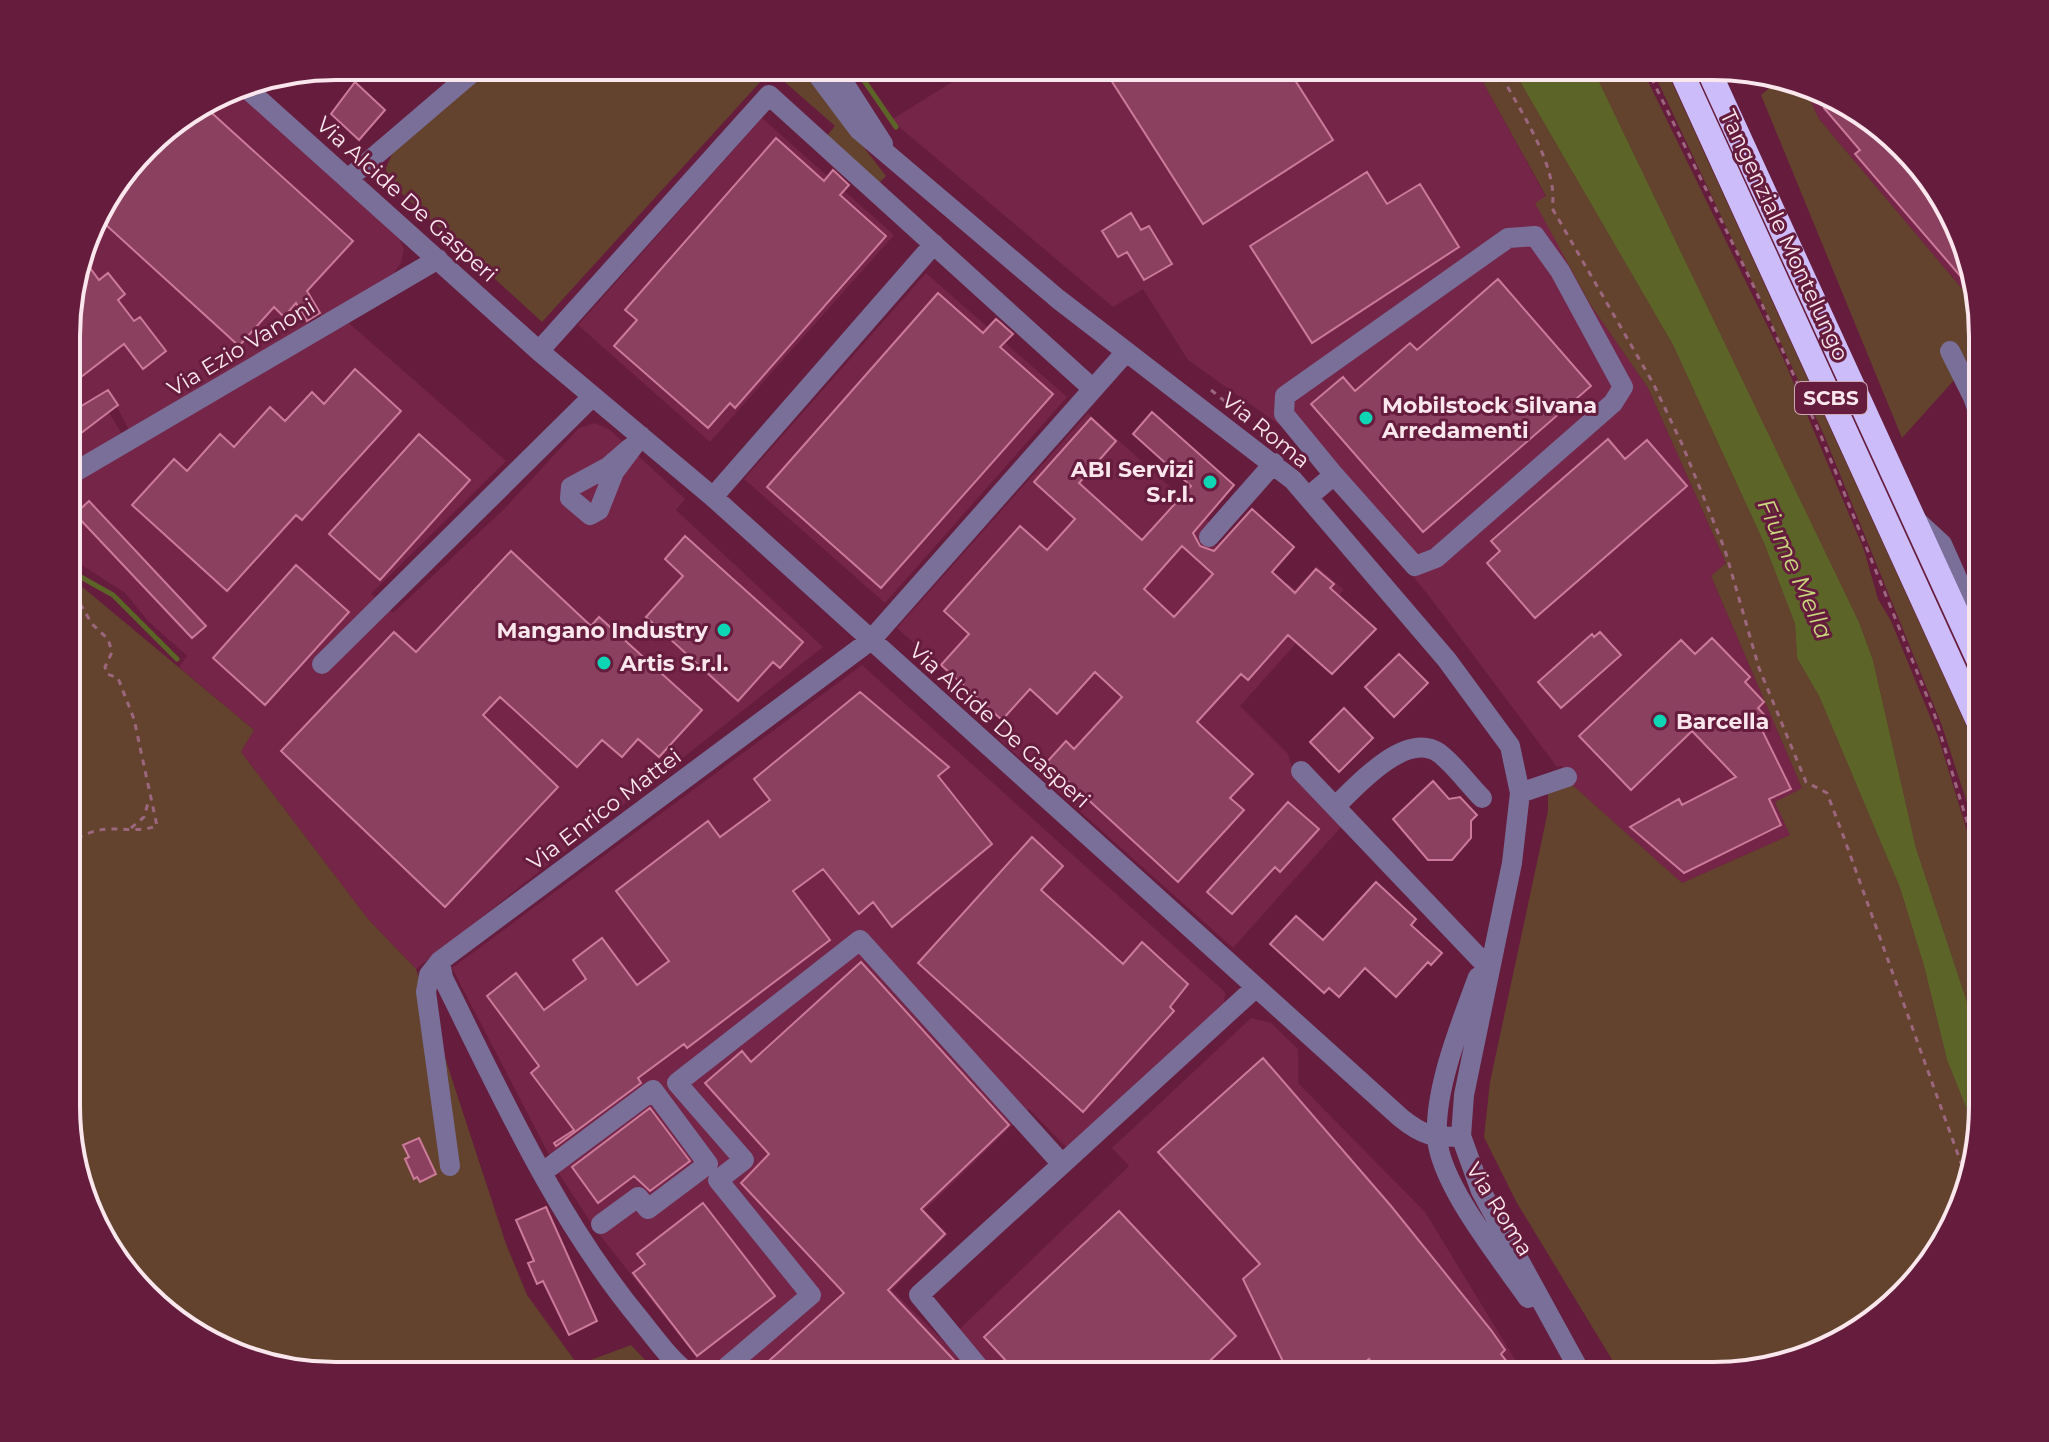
<svg xmlns="http://www.w3.org/2000/svg" width="2049" height="1442" font-family="Montserrat,sans-serif">
  <style>
    .built { fill: #752548 }
    .green { fill: #63432d }
    .water { fill: #5c6428 }
    .lines { fill: none; stroke-linecap: round; stroke-linejoin: round }
    .stream { stroke: #5c6428; stroke-width: 5 }
    .building { fill: #8c405f; stroke: #cc7a99; stroke-width: 2; fill-rule: evenodd }
    .path { stroke: #9c677e; stroke-width: 3; stroke-dasharray: 6 6; stroke-linecap: butt }
    .minor { stroke: #7a6f99; stroke-width: 20 }
    .highway { stroke: #ccbdfa; stroke-width: 24 }
    .poi-dot { fill: #0ed5b4; stroke: #651c3d; stroke-width: 3 }
    .labels { text-anchor: middle; stroke-width: 6; stroke-linejoin: round; paint-order: stroke }
    .shield { fill: #651c3d; stroke: #cdaab8; stroke-width: 2 }
    .shield-label { font-size: 20px; font-weight: bold; fill: #fae7ed }
    .street-label { font-size: 22px; fill: #fae7ed; stroke: #651c3d }
    .poi-label { font-size: 22px; font-weight: bold; fill: #fae7ed; stroke: #651c3d; text-anchor: start }
    .water-label { font-size: 24px; font-style: italic; fill: #c9d77e; stroke: #651c3d }
    .rim { fill: none; stroke: #fae7ed; stroke-width: 4 }
  </style>
  <rect width="100%" height="100%" fill="#651c3d"/>
  <path class="built" d="M978,66H1474L1546,197L1536,203L1590,304L1648,388L1726,563L1711,576L1802,788L1790,835L1682,883L1568,781L1562,766L1557,767L1429,596L1306,444L1188,360L1143,289L1113,307L891,120Z
    M1802,82L1877,122L1955,216L1980,310L1819,119Z
    M236,86L399,238L404,249L401,263L393,274L322,317L317,309L305,316L309,325L129,430L108,390L99,396L122,434L68,466V302L94,216L158,133Z
    M762,118L894,235L710,442L578,325Z
    M926,273L1067,397L885,603L744,479Z
    M349,323L506,461L371,594L393,613L505,508L579,428L595,423L610,430L685,499L676,510L823,647L416,969L368,919L241,752L254,730L179,667L187,656L149,622L125,593L80,564L68,542V483Z
    M1088,413L1215,527L1206,537L1273,598L1287,583L1295,589L1317,566L1344,590L1240,706L1288,754L1294,774L1342,826L1233,948L992,733L1001,721L897,628Z
    M862,665L1225,992L1224,1006L1069,1150L1029,1109L925,1210L948,1234L892,1290L945,1343L1129,1166L1112,1148L1251,1018L1271,1023L1298,1049V1083L1425,1212L1522,1371L1521,1376H667L696,1357L595,1229L558,1172L452,968Z"/>
  <path class="green" d="M493,66H801L886,176L878,184L826,137L835,126L771,70L542,322L387,180L386,168L392,154Z
    M1474,66H1511L1673,345L1764,543L1795,624L1797,658L1819,696L1900,888L1924,966L1947,1060L1979,1140L1968,1193L1927,1270L1833,1348L1713,1376H1622L1517,1203L1484,1137L1490,1082L1548,811V791L1568,781L1682,883L1790,835L1775,802L1802,788L1711,576L1726,563L1648,388L1590,304L1535,203L1546,196Z
    M1592,67H1641L1784,360L1864,550L1878,599L1891,621L1938,736L1982,880V1047L1916,848L1873,660L1859,622Z
    M1651,67H1665L1982,760V849L1941,723L1824,435Z
    M1783,77L1802,82L1819,119L1980,310L1982,349L1902,438L1761,95Z
    M68,575L254,730L241,752L368,919L416,969L506,1244L527,1295L575,1361L591,1360L631,1345L660,1376L319,1375L249,1361L172,1320L102,1241L68,1140Z"/>
  <path class="water" d="M1511,66L1592,67L1859,622L1873,660L1916,848L1982,1047V1123L1979,1140L1947,1060L1924,966L1900,888L1819,696L1797,658L1795,624L1764,543L1673,345Z"/>
  <g class="lines">
    <path class="stream" d="M854,66L896,127
      M68,557L79,576L113,595L177,659"/>
  </g>
  <path class="building" d="M1102,66H1286L1333,140L1203,224Z
    M355,82L385,110L359,140L331,114Z
    M1834,99L1877,122L1955,216L1975,293L1855,154L1860,150L1824,108Z
    M203,105L353,241L307,291L320,313L307,321L296,303L284,317L274,307L239,346L95,215L158,133Z
    M776,138L824,181L833,170L849,185L840,195L886,236L735,408L730,403L708,428L614,346L637,320L625,310Z
    M1367,172L1387,204L1420,184L1459,247L1312,343L1250,246Z
    M1131,213L1141,230L1149,226L1172,264L1144,280L1127,252L1118,257L1102,231Z
    M82,257L99,280L108,273L125,294L118,300L134,321L140,317L166,351L143,369L124,344L68,387V302Z
    M1498,279L1591,386L1423,532L1311,404L1343,377L1355,391L1410,343L1417,350Z
    M938,293L983,333L996,319L1013,334L1000,347L1053,394L881,588L767,487Z
    M355,369L401,411L302,520L296,515L227,591L132,505L174,459L187,471L220,434L234,447L270,407L285,421L312,392L324,404Z
    M108,390L118,405L68,443V414Z
    M1152,412L1234,485L1193,533L1200,546L1214,551L1252,509L1294,547L1272,572L1295,593L1316,569L1334,584L1330,588L1376,629L1332,674L1288,635L1248,680L1241,674L1197,722L1253,774L1230,798L1244,810L1178,882L1047,762L1066,741L1074,749L1122,697L1095,672L1057,714L1030,689L1002,720L941,665L969,634L944,611L1020,526L1047,550L1075,519L1034,482L1091,418L1116,441L1079,483L1142,540L1191,486L1133,434ZM1182,546L1213,574L1174,617L1144,589Z
    M419,434L470,480L380,580L329,534Z
    M1608,439L1625,459L1647,440L1687,486L1535,618L1487,563L1500,551L1491,541Z
    M89,501L206,626L192,638L75,514Z
    M685,536L803,642L780,668L773,662L738,701L646,617L683,576L665,559Z
    M511,551L591,626L599,617L702,710L659,757L638,739L622,757L602,740L577,767L500,697L483,715L558,787L445,907L281,751L394,632L416,652Z
    M296,565L349,612L265,705L213,658Z
    M1600,632L1621,655L1561,708L1538,682L1592,634L1594,637Z
    M1712,638L1750,677L1745,682L1764,702L1758,708L1768,719L1760,726L1791,789L1769,799L1781,825L1684,873L1630,827L1679,799L1682,805L1736,777L1692,731L1631,790L1579,736L1681,640L1695,654Z
    M1399,654L1428,683L1394,717L1365,687Z
    M860,692L949,767L938,776L992,844L892,927L873,902L859,914L823,869L793,891L830,940L687,1048L684,1044L638,1078L641,1083L556,1146L554,1143L574,1130L531,1073L539,1066L487,996L516,973L544,1010L586,979L573,960L602,938L637,985L669,961L616,891L708,821L720,837L770,800L754,779Z
    M1344,708L1373,738L1339,772L1310,742Z
    M1433,781L1449,799L1460,797L1477,815L1471,821V838L1452,860H1428L1393,819Z
    M1288,802L1319,829L1280,872L1275,867L1232,914L1207,892Z
    M1032,837L1063,866L1041,890L1123,964L1142,942L1188,984L1170,1007L1174,1011L1083,1112L918,963Z
    M1376,882L1416,919L1411,925L1442,953L1431,965L1428,962L1396,997L1365,968L1339,997L1329,988L1324,993L1270,944L1296,916L1323,940Z
    M861,962L1009,1125L921,1209L945,1234L888,1290L969,1376H769L761,1368L844,1293L741,1183L769,1154L705,1083L742,1051L751,1062Z
    M1263,1058L1391,1206L1491,1330L1505,1350L1501,1354L1518,1376H1454L1446,1365L1431,1376L1422,1364L1407,1376H1382L1369,1359L1348,1376H1290L1243,1279L1260,1264L1158,1152Z
    M650,1108L690,1161L650,1191L634,1176L598,1203L572,1167Z
    M419,1138L436,1174L420,1182L417,1177L414,1179L405,1159L409,1157L403,1145Z
    M703,1203L775,1296L697,1356L633,1273L645,1264L637,1254Z
    M546,1207L597,1321L569,1335L543,1281L537,1284L528,1263L534,1261L516,1220Z
    M1119,1211L1236,1336L1194,1376H1020L984,1337Z"/>
  <g class="lines">
    <path class="path" d="M1496,66C1515,103 1560,166 1552,208L1653,383L1682,444L1725,550L1759,668L1806,782L1827,793L1843,835L1970,1188
      M1646,67L1755,289L1821,436L1935,716L1982,871
      M1211,390L1227,403
      M68,583L92,624L108,639L112,652L105,667L107,674L118,678L134,719L157,826C125,836 108,819 73,841L76,867L68,872
      M131,828L144,817L148,803"/>
    <path class="minor" d="M811,66L859,130L1058,299L1293,480L1447,660L1510,746L1520,793L1512,863L1464,1095L1461,1136L1481,1191L1582,1375
      M833,66L883,144
      M243,85L539,351L713,497L1401,1118C1422,1135 1435,1139 1461,1136
      M349,178L480,66
      M539,351L769,95L1093,389
      M1950,351L1973,397
      M1982,391L1973,397L1982,423
      M630,448L608,467L571,487L570,498L590,515L599,510L614,472L641,436
      M68,476L438,259
      M713,497L934,244
      M1308,497L1334,475L1284,414L1285,396L1508,238L1535,236L1560,271L1623,387L1613,403L1436,558L1415,566L1334,475
      M1917,521L1942,544L1982,634
      M1209,537L1274,463
      M322,664L593,396
      M1301,771L1483,962
      M1520,793L1567,777
      M1335,807C1356,786 1406,730 1439,753C1454,764 1468,784 1482,798
      M440,961L429,975L426,992L450,1166
      M1478,977C1461,1023 1434,1089 1437,1138C1441,1186 1501,1259 1528,1298
      M543,1172L653,1090L708,1164L648,1209L638,1197L601,1224
      M692,1376C672,1362 657,1341 642,1322C557,1220 501,1095 443,978L440,961L871,640L1125,353
      M716,1376L811,1295L718,1180L744,1160L677,1083L860,940L1062,1164
      M986,1376L919,1295L1254,989"/>
    <path class="highway" d="M1679,67L1982,730
      M1707,67L1982,668"/>
  </g>
  <g class="poi-dot">
    <circle cx="1366" cy="418" r="8"/>
    <circle cx="1210" cy="482" r="8"/>
    <circle cx="724" cy="630" r="8"/>
    <circle cx="604" cy="663" r="8"/>
    <circle cx="1660" cy="721" r="8"/>
  </g>
  <g class="labels">
    <rect class="shield" x="1795" y="382" width="72" height="32" rx="6"/>
    <g class="shield-label">
      <text x="1831" y="405">SCBS</text>
    </g>
    <g class="street-label">
      <text transform="translate(407 199) rotate(42)" y="8">Via Alcide De Gasperi</text>
      <text transform="translate(1785 235) rotate(65)" y="8">Tangenziale Montelungo</text>
      <text transform="translate(241 347) rotate(-31)" y="8">Via Ezio Vanoni</text>
      <text transform="translate(1266 430) rotate(39)" y="8">Via Roma</text>
      <text transform="translate(1000 725) rotate(42)" y="8">Via Alcide De Gasperi</text>
      <text transform="translate(604 809) rotate(-37)" y="8">Via Enrico Mattei</text>
      <text transform="translate(1500 1209) rotate(58)" y="8">Via Roma</text>
    </g>
    <g class="poi-label">
      <text x="1382" y="413">Mobilstock Silvana<tspan x="1382" dy="25">Arredamenti</tspan></text>
      <text x="1194" y="477" text-anchor="end">ABI Servizi<tspan x="1194" dy="25">S.r.l.</tspan></text>
      <text x="708" y="638" text-anchor="end">Mangano Industry</text>
      <text x="620" y="671">Artis S.r.l.</text>
      <text x="1676" y="729">Barcella</text>
    </g>
    <g class="water-label">
      <text transform="translate(1795 569) rotate(66)" y="8">Fiume Mella</text>
    </g>
  </g>
  <path d="M0 0H2049V1442H0ZM336 80H1713A256 256 0 0 1 1969 336V1106A256 256 0 0 1 1713 1362H336A256 256 0 0 1 80 1106V336A256 256 0 0 1 336 80Z" fill="#651c3d" fill-rule="evenodd"/>
  <path class="rim" d="M336 80H1713A256 256 0 0 1 1969 336V1106A256 256 0 0 1 1713 1362H336A256 256 0 0 1 80 1106V336A256 256 0 0 1 336 80Z"/>
</svg>
